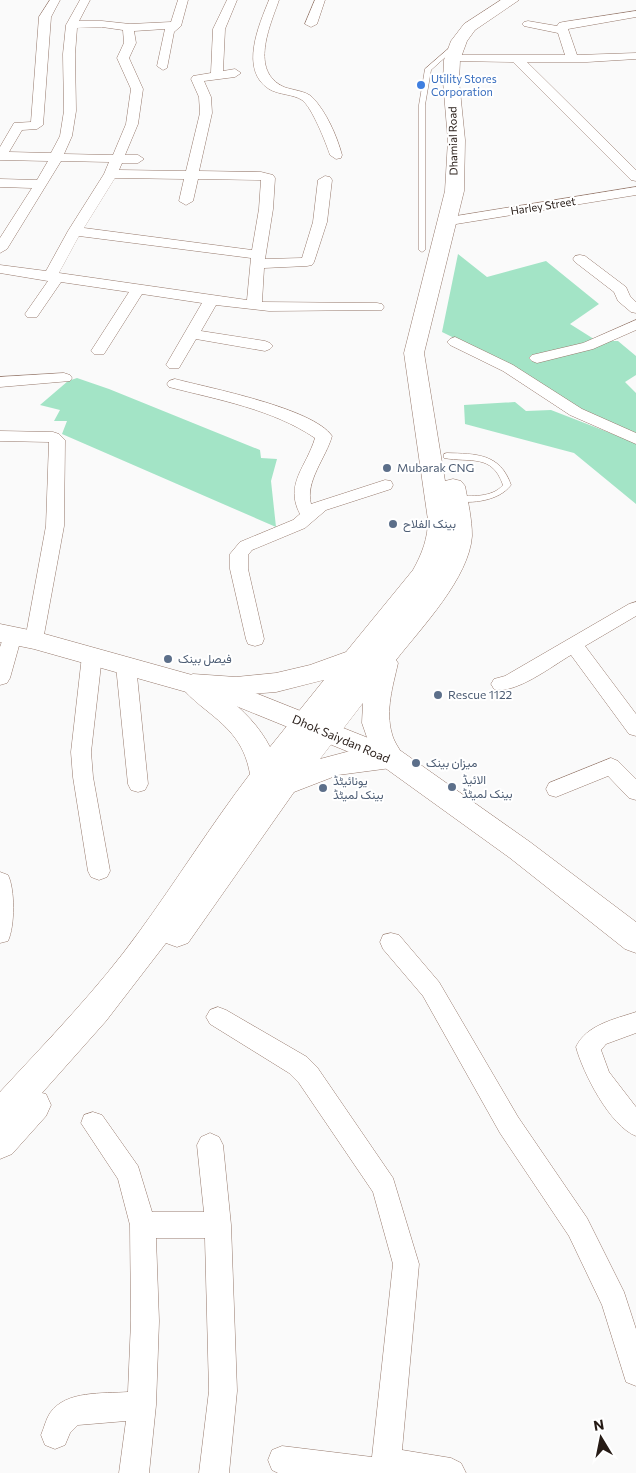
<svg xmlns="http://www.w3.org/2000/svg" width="636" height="1473" font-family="Commissioner,Vazirmatn,sans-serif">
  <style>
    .green { fill: #a3e4c6 }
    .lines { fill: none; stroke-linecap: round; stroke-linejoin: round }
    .lane-casing { stroke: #96796c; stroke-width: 1 }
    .street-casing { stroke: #96796c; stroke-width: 1 }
    .secondary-casing { stroke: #96796c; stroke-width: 1 }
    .primary-casing { stroke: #96796c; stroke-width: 1 }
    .lane { fill: #fff; fill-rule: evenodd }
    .street { fill: #fff; fill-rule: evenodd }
    .secondary { fill: #fff; fill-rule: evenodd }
    .primary { fill: #fff; fill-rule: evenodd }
    .shop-dot { fill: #3f7fe0; stroke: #fff; stroke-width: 2 }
    .service-dot { fill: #5c6f8a; stroke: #fff; stroke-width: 2 }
    .labels { text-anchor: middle; stroke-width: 4; stroke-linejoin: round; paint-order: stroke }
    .far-shop-label { font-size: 11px; fill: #366cbe; stroke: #fff; text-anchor: start }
    .far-street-label { font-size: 11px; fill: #261b16; stroke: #fff }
    .service-label { font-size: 12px; fill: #4e5e75; stroke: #fff; text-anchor: start }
    .street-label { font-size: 12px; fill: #261b16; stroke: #fff }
  </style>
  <rect width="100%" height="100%" fill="#fafafa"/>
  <path class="green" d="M458,254L487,277L546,261L599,304L570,324L597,341H618L636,356V375L625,382L636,393V435L586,413L493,357L442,332Z
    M77,378L109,389L260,450L261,458L277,459L271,481L276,527L62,434L67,421H54L60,410L40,405L68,381Z
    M515,402L526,411L551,410L636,443V504L574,453L465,424L464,405Z"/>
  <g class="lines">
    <defs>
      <path id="lane" d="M455,43L460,44L431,70L425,105V250L422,252L419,250V105L425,69Z
        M447,453C476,454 500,453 511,485C499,501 472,504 453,501L452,499L456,496C471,496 492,498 503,485C492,453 470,463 444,458V454Z"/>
      <path id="street" d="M50,0H60L51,17L43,125L37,129L22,130L9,152L51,153L60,136L64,111L63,54L66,25L80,0H90L79,21H102L130,24L171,22L178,0H188L181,26L174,32L167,68L163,70L157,66L165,29L134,31L136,43L129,58L143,89L138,124L125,155H138L144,159L138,163H122L119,170L186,171L200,113L199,97L191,79L193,76L211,73L213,29L227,0H237L225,29L223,71L235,69L241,73L235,77L204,81L211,97L212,113L199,171L261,172L273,175L275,178L273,209L265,259L302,258L313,222L318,180L325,176L330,177L332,180L327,222L314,262L312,265L307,266L264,268L262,302L377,303L382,304L384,307L382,310L269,311L216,305L201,331L265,341L270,343L273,346L270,349L265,351L196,339L179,368H169L166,365L202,303L142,294L104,354H94L91,351L129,292L61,282L37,317H27L25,314L48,281L0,273V265L46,271L68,231L104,174L109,162L61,161L7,249L0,253V238L32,188L0,187V179L37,180L48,161L0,160V147L14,123L31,122L39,17ZM102,27L123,30L124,43L117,58L131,89L126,124L113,155L64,154L72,136L76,111L75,54L77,28ZM115,178L184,179L179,201L186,205L193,201L198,179L261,180L259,209L252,250L84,228ZM79,236L251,258L247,300L59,273Z
        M269,0H279C270,26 249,71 284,87C292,90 306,91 312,97C326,111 337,136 342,155L341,158L336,159L330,155C326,143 312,107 302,100C293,94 279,95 269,89C239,70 259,25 269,0Z
        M315,0H325L317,24L311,27L305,24Z
        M636,11V17L568,29L577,55L636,53V59L587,62H527L636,170V181L631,180L513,62L452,61L446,58L452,55H565L558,33L524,26L522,24L524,22L528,21L557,26L559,23L563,22Z
        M636,187V195L450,225L443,221L450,217Z
        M580,255L585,256L626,287L630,296L636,302V313L631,312L618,301L614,292L575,262L573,259L575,256Z
        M636,320V330L593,349L537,363L532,361L529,358L532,355L583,343Z
        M455,337L513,365L582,409L636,433V444L570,415L503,371L450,345L447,342L450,339Z
        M64,373L70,375L72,378L70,381L0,387V377Z
        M175,379C209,388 313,408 332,436C326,458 305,481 311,504L385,480L391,481L393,485L391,489L326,510L305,528L252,550L248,555V569L264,639L262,644L255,646L248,644L246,639L230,569V554L240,542L293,520L300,514C284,484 307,466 315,438C272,409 219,400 169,387L167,384L169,381Z
        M0,431L53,432L59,434L65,440L64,526L43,640L41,645L34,647L27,645L25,640L46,526L49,442L0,441Z
        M636,602V616L585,646L636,714V736L629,734L571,655C552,666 515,695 494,689L491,684L494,679L505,676L629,604Z
        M13,628L20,630L22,635L10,678L7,683L0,685V647L6,630Z
        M92,649L99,651L102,656L91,752L93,777L110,871L107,877L99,880L91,877L88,871L73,777L71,752L82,656L85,651Z
        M126,659L133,661L136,666L148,784L145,790L138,792L131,790L128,784L116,666L119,661Z
        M611,758L618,761L636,779V800L629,798L608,776L556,797L549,795L546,789L549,783Z
        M0,872L8,875C15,889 15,926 8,941L0,943Z
        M391,933L399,935L439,982L518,1117L587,1218L624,1292L636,1329V1386L626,1382L602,1305L569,1236L500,1133L423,996L383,949L380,942L383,935Z
        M218,1007L226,1010L307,1057L317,1067L393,1178L419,1264L402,1450L451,1458L461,1463L466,1473H278L272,1470L268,1460L272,1450L282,1446L372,1457L393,1264L373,1192L299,1083L289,1073L210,1024L206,1017L210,1010Z
        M636,1012V1033L606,1044L601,1050L609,1072L636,1107V1136C610,1126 583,1073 576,1047C586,1025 615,1019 636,1012Z
        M93,1112L102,1115L138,1166L152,1212H204L197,1145L201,1137L210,1133L219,1137L223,1145L231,1225L237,1391L229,1473H199L209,1391L205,1238H156L159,1321L156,1405L149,1473H119L126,1421L78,1425L70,1433L65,1445L55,1449L45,1445L41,1435C44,1428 46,1419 50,1413C66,1390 103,1394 128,1392L131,1321L130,1225L118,1179L81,1123L84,1115Z"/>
      <path id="secondary" d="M0,624L34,631L253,692L401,751L530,842L636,922V953L625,949L510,858L381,765L236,706L34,649L0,642Z"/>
      <path id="primary" d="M501,0H519L475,30L467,41L460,60L459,81L465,140L464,191L424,353L445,481L453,479L461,481L465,486C468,502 472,519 472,536C469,578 422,627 396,660L398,663C393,686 385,710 392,734C394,742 400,750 405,758L401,765L391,768L338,775L294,792L188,943L177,947L166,943L106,1021L42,1093L46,1094L51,1105L46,1116L12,1154L0,1159V1092C48,1040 98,989 139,932C177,880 211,825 250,774C244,740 226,726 201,706C193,699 185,693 180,684L184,677L193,674L236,677L276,673L310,665L346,652L413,570C422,554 428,538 428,520L404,353L445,191L448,140L443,81L444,60L451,41L464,24ZM324,680L270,747C259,726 244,711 225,696L276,692ZM363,703L362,723L371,749L350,751L320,759Z"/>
    </defs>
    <use href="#lane" class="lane-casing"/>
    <use href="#street" class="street-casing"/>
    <use href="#secondary" class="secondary-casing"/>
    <use href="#primary" class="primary-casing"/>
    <use href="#lane" class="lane"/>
    <use href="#street" class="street"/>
    <use href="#secondary" class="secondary"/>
    <use href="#primary" class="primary"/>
  </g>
  <circle class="shop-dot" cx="421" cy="85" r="5"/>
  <g class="service-dot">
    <circle cx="387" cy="468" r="5"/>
    <circle cx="393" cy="524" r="5"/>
    <circle cx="168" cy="659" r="5"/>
    <circle cx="438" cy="695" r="5"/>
    <circle cx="416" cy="763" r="5"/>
    <circle cx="452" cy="787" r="5"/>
    <circle cx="323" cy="788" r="5"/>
  </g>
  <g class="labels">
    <g class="far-shop-label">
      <text x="431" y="83">Utility Stores<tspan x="431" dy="13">Corporation</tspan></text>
    </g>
    <g class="far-street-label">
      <text transform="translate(453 141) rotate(-91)" y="4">Dhamial Road</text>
      <text transform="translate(543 206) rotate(-9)" y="4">Harley Street</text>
    </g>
    <g class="service-label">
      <text x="397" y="472">Mubarak CNG</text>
      <text x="403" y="528">بینک الفلاح</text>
      <text x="178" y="663">فیصل بینک</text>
      <text x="448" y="699">Rescue 1122</text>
      <text x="426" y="767">میزان بینک</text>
      <text x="462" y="784">الائیڈ<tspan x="462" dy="14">بینک لمیٹڈ</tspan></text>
      <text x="333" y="785">یونائیٹڈ<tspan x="333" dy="14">بینک لمیٹڈ</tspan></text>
    </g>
    <g class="street-label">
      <text transform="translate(341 739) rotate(23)" y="4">Dhok Saiydan Road</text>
    </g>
  </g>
  <g transform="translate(601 1438) rotate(350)" stroke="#ffffff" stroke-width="4" paint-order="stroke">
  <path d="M0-4L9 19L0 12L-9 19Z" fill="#261b16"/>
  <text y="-8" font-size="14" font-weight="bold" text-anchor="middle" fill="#261b16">N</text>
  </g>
</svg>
